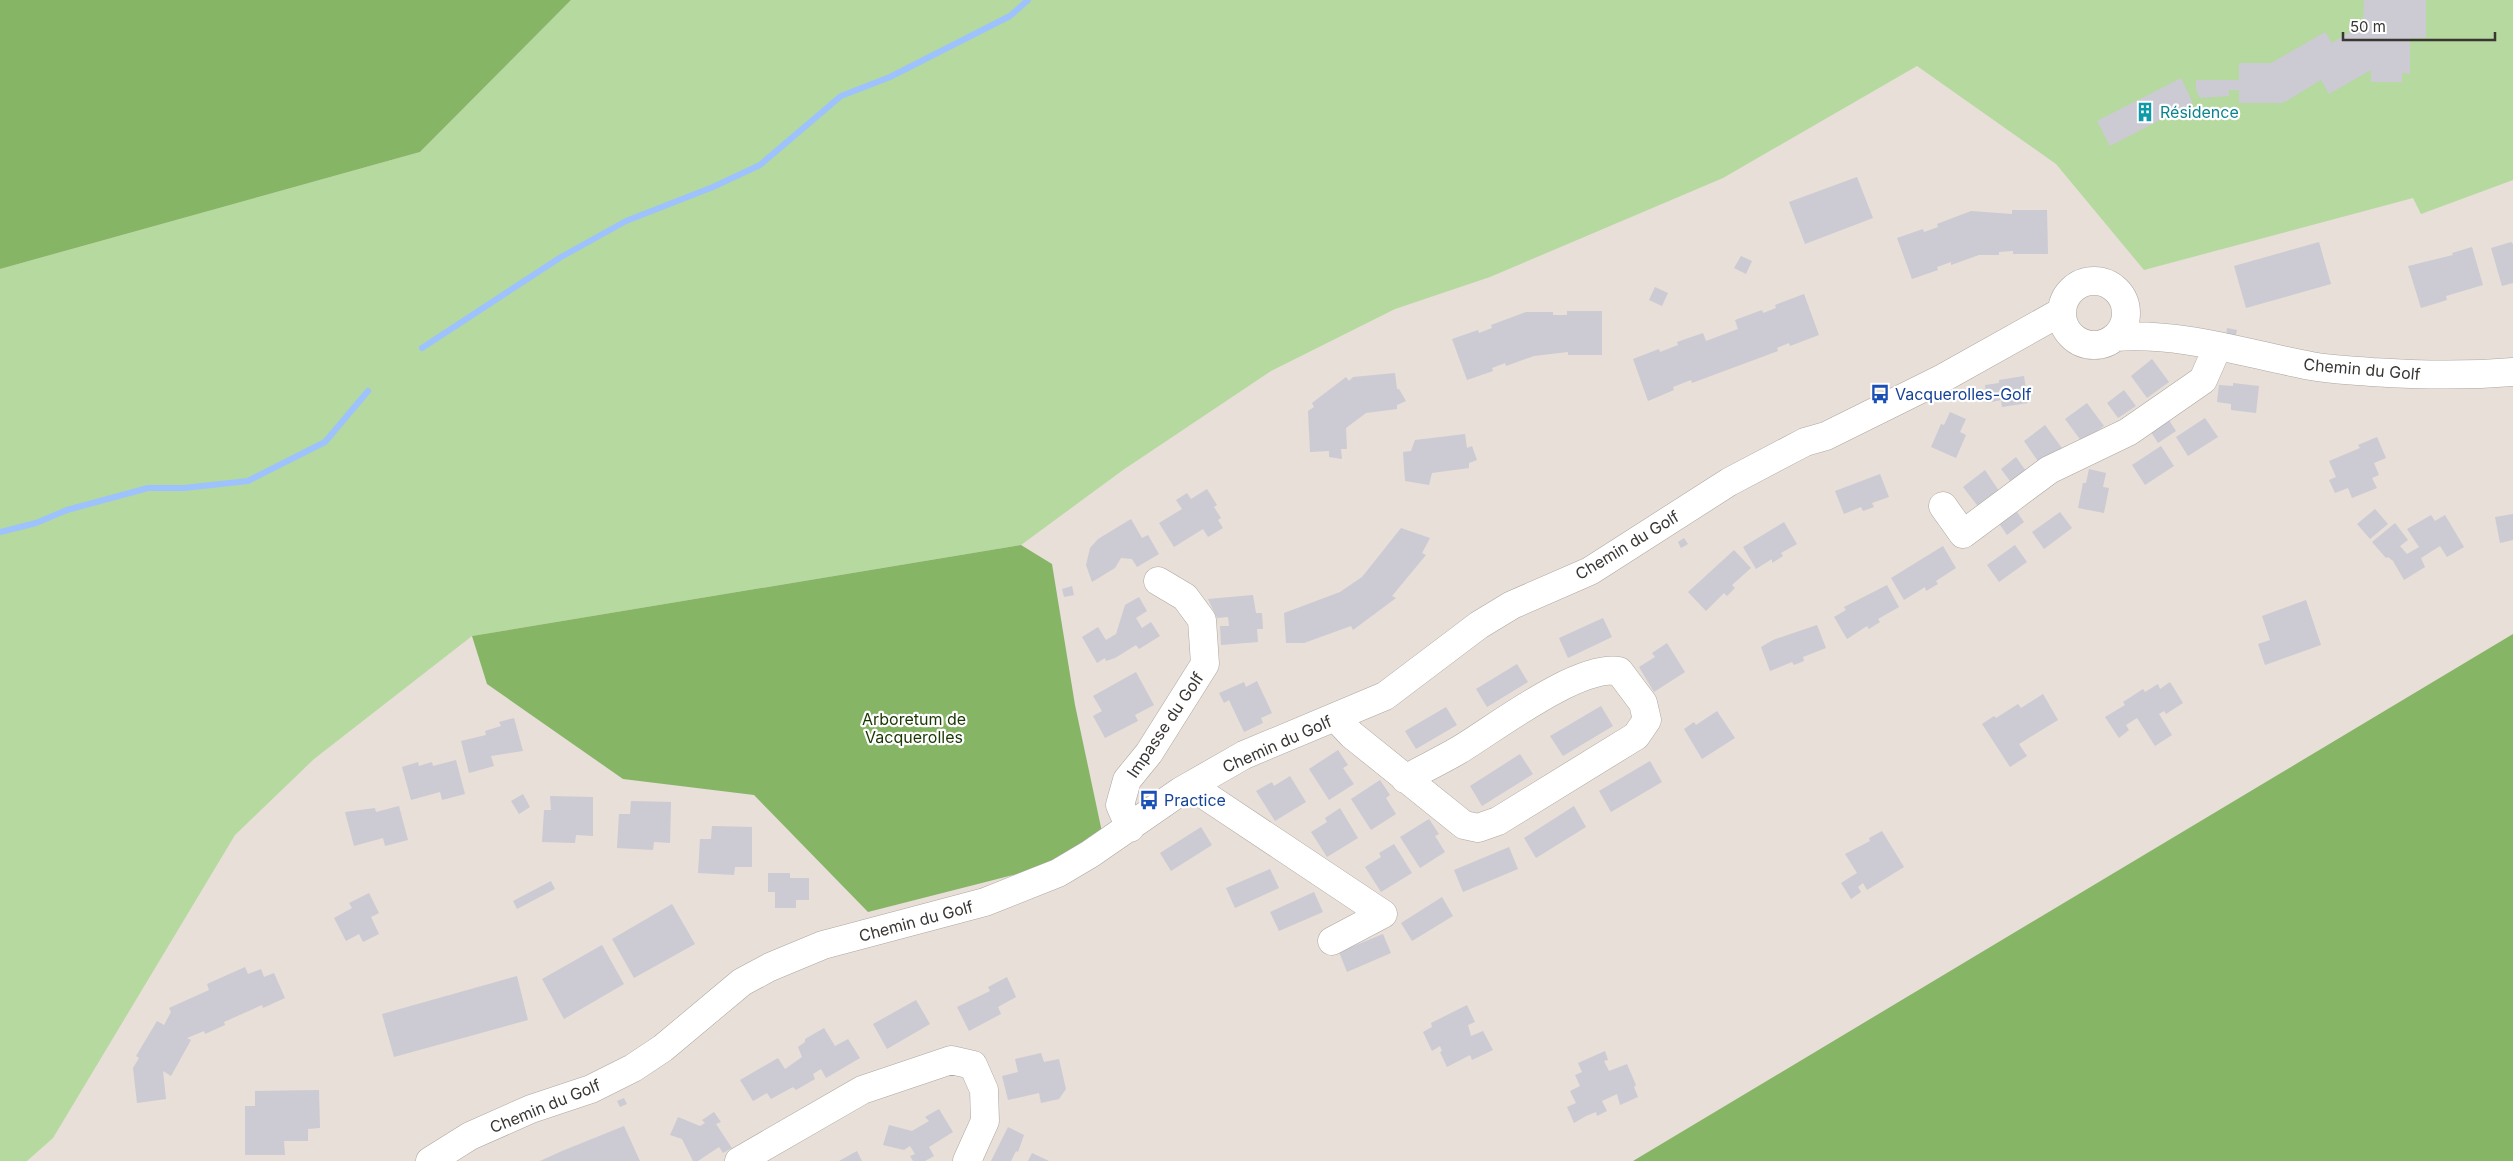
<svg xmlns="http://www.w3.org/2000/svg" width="2513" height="1161" font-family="Inter,sans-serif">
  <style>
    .green { fill: #b5d99f }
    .forest { fill: #86b566 }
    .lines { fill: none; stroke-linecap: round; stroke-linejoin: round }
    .stream { stroke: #9dc2fe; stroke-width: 6 }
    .building { fill: #cccad3 }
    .minor-casing { stroke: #ada69f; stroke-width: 29 }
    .minor { stroke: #fff; stroke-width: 28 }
    .labels { text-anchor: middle; stroke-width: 4.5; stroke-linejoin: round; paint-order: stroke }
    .culture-label { font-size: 16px; fill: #0d838f; stroke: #fff; text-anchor: start }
    .street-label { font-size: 16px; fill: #393633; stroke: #fff }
    .transit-label { font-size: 16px; fill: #164399; stroke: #fff; text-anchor: start }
    .park-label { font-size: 16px; fill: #193700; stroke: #fff }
  </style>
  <rect width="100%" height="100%" fill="#e7dfd8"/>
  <path class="green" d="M571,0H2513V180L2421,214L2413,198L2144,270L2056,164L1917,66L1723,178L1490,277L1395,309L1271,371L1123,470L1021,545L472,636L314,759L235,835L53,1138L27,1161H0V269L420,152Z"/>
  <path class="forest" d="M0,0H571L420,152L0,269Z
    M1021,545L1052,564L1075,705L1102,832L1048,866L868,912L754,795L623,779L487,684L472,636Z
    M2513,634V1161H1633Z"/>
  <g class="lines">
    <path class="stream" d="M422,348L561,257L626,221L713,187L760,165L841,96L890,77L1010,16L1028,0
      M0,532L36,523L67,510L148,488H184L248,481L325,442L368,391"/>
  </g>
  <path class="building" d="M2364,0H2426V38H2410V74L2402,73V82H2371V70L2329,94L2321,80L2283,103H2239V90H2229V96L2200,98L2196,90V80H2239V63H2271L2325,32L2332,43L2363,24Z
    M2181,78L2193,103L2110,146L2097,121Z
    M1857,177L1873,218L1805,244L1789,202Z
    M2012,210H2047L2048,254H2013V251L1999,252V255H1979L1951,265V262L1937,267L1938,270L1912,279L1897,238L1923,229L1924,232L1938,227L1937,224L1971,211L2012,214Z
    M2319,242L2331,284L2246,308L2234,266Z
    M2511,242L2513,244V283L2502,286L2491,248Z
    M2472,247L2483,285L2446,296L2447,300L2421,308L2408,266L2453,255L2452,253Z
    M1741,256L1752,261L1746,274L1734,268Z
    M1655,287L1668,293L1662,306L1649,300Z
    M1804,294L1819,335L1790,346L1789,343L1777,348L1778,351L1692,383L1691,380L1673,387L1674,390L1648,401L1633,359L1659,349L1660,352L1678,345L1677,342L1703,333L1706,341L1738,329L1735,320L1762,310L1763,313L1776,308L1775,305Z
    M1567,311H1602V355H1568V352L1534,356L1506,366L1505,363L1492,368L1493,371L1467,380L1452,339L1478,330L1479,333L1492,328L1491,325L1526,312H1553V315H1567Z
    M2227,328L2237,330L2235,339L2226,337Z
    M2152,359L2169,382L2147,398L2131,376Z
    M1395,373L1397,389H1399L1406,401L1397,405V409L1366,413L1346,428L1347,449H1341L1342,459L1329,457V451L1310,452L1308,411L1314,407L1312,403L1346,377L1349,381L1353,377Z
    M2024,376L2028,403L2002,407L2001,400L1987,403L1985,385L1999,383V380Z
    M2233,383L2259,386L2256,413L2231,410V404L2217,402L2219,385L2233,386Z
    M2124,390L2136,406L2118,418L2107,403Z
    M2087,403L2104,426L2082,442L2065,419Z
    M1950,412L1966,419L1960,432L1966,435L1956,458L1931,447L1941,424L1944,425Z
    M2167,417L2176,431L2158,443L2149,429Z
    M2205,418L2218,437L2188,456L2176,437Z
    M2045,425L2062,448L2040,464L2024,441Z
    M1465,434L1467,448L1472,446L1477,460L1469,463V468L1432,473L1429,485L1405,481L1403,452L1411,451L1415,440Z
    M2377,437L2386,458L2374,463L2379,475L2372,478L2377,488L2352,498L2348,488L2335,493L2329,480L2336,477L2329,461L2360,448L2358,445Z
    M2161,446L2174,466L2145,485L2132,465Z
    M2016,457L2028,474L2013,485L2001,469Z
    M2089,469L2106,473L2103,487L2109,488L2104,513L2078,508L2083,483H2086Z
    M1985,470L2001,494L1980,509L1963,487Z
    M1880,474L1889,497L1872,503L1874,507L1863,511L1861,507L1844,514L1835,491Z
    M1207,489L1217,505L1214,507L1221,518L1218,520L1223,528L1208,537L1203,529L1174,547L1159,523L1182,509L1176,500L1187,493L1191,499Z
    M2013,506L2024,522L2007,535L1996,519Z
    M2375,509L2388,524L2370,539L2357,524Z
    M2060,512L2072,528L2044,549L2032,532Z
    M2513,514V540L2500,543L2495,517Z
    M2431,515L2435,521L2445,515L2464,547L2447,557L2440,546L2421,558L2425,567L2404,580L2393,561L2388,557L2386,558L2372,542L2395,523L2408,540L2400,546L2407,554L2419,547L2407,529Z
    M1131,519L1142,538L1148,535L1159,554L1137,567L1132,559L1121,558L1115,568L1092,582L1086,565L1090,548L1098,539Z
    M1784,522L1797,544L1781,553L1783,556L1772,563V559L1756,569L1743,547Z
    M1401,528L1430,538L1422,553L1426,555L1392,596L1396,598L1353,630L1351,626L1304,643H1286L1284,613L1340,592L1362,577Z
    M1684,538L1688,544L1681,548L1678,542Z
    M2015,545L2027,562L1999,582L1987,565Z
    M1943,546L1956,568L1936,581L1938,584L1926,591L1925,587L1904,600L1891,578Z
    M1734,550L1751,568L1732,585L1735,588L1727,596L1724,593L1706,611L1688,592Z
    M1887,585L1899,607L1878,619L1880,622L1869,629L1867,626L1847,639L1834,617L1846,610L1844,607Z
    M1072,586L1074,595L1064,597L1062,589Z
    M1253,595L1256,613H1262L1263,629H1257L1258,642L1221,645L1220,626H1229L1228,617L1217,618L1208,599Z
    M1139,597L1147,611L1136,618L1142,628L1151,622L1160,636L1139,649L1136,645L1115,658L1106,661L1105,658L1097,663L1082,637L1098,627L1106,640L1116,634L1125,605Z
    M2306,600L2321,645L2265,665L2258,644L2270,640L2262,616Z
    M1603,618L1612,637L1568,658L1559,638Z
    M1817,625L1826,648L1803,657L1804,661L1794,665L1792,662L1770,671L1761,647L1773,640Z
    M1667,643L1685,672L1654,692L1639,667L1655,657L1652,653Z
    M1517,664L1528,682L1487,707L1476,689Z
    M1136,672L1154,705L1135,715L1138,721L1105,738L1093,716L1102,711L1093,696Z
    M1257,681L1272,713L1261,718L1263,723L1244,732L1229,700L1224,703L1219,693L1244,682L1246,687Z
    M2170,682L2183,703L2166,714L2164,711L2159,714L2172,735L2155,746L2137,718L2126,725L2129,730L2119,738L2105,717L2125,705L2123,702L2143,689L2145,692L2158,684L2160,689Z
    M2043,694L2058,720L2019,744L2027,756L2010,767L1982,724L1994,716L1996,718L2018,704L2021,708Z
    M1601,706L1613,726L1563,756L1550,736Z
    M1446,707L1457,725L1416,749L1405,731Z
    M1717,711L1735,738L1702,759L1684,729L1694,722L1696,725Z
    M514,718L523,751L491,756L494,766L469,773L461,741L486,735L485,731L501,726L499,722Z
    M1338,750L1348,765L1343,768L1354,784L1329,800L1309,769Z
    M1520,754L1533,774L1482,806L1470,786Z
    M456,760L465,794L442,800L440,792L411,800L402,767L418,762L419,766L432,762L433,766Z
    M1650,761L1662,782L1611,812L1599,791Z
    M1290,776L1306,802L1275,821L1256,791L1272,782L1274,786Z
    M1380,780L1390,795L1386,798L1396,814L1371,830L1351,799Z
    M523,794L530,807L519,814L511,801Z
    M550,796L593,797V836L576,835L575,843L542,842L544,810H551Z
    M631,801L671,802L670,843L654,842L653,850L617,848L619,814H630Z
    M399,806L408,840L385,846L383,838L354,846L345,812L375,808L376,812Z
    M1574,806L1586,827L1536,858L1524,838Z
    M1340,808L1358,838L1327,857L1311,832L1327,822L1325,818Z
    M1429,819L1439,834L1435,836L1445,852L1420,868L1400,837Z
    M712,826L752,827V867H735L734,875L698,873L700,839H711Z
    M1201,827L1212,845L1171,871L1160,853Z
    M1882,831L1904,867L1867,890L1863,883L1858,887L1861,892L1851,899L1841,883L1857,873L1845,854L1870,841L1869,838Z
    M1394,844L1412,873L1381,892L1365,867L1381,857L1379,853Z
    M1509,847L1518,869L1463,892L1454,870Z
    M1270,869L1279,888L1235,908L1226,888Z
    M768,873H790V878H809V900H796V908H775V892H768Z
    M551,881L555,889L517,909L513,901Z
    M1314,892L1323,912L1279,931L1270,912Z
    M369,893L379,913L371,917L379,934L363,942L359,934L346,941L334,918L352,908L349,903Z
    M1442,897L1453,916L1412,941L1401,923Z
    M672,904L695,944L634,978L612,939Z
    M1383,934L1391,953L1347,972L1339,952Z
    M602,945L624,984L564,1019L542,979Z
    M245,967L248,974L261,969L264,977L274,973L285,998L263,1008L262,1005L224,1022L225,1025L205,1034L204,1031L187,1038L191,1040L171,1076L163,1071L166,1099L137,1103L133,1068L139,1058L136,1056L157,1021L164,1025L171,1012L169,1008L209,990L207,984Z
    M517,976L528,1020L394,1057L382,1014Z
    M1007,977L1016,997L998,1007L1001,1014L969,1031L957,1007L990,991L988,987Z
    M916,1000L930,1024L887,1049L873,1024Z
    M1467,1005L1475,1022L1468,1025L1471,1036L1483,1031L1493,1050L1472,1060L1470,1055L1447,1067L1440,1052L1442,1051L1440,1046L1432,1051L1423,1032L1432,1027L1431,1023Z
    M824,1028L835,1046L848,1039L860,1058L826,1078L821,1069L813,1074L815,1079L796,1090L793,1087L771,1099L767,1093L753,1101L740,1080L778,1058L785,1069L802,1057L798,1047L805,1042V1039Z
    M1605,1051L1608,1060L1604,1061L1609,1071L1627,1064L1636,1085L1634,1087L1638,1097L1620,1105L1617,1094L1602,1101L1607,1111L1597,1116L1596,1112L1586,1116L1574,1123L1567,1107L1576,1103L1570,1091L1580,1086L1575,1075L1582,1072L1578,1063Z
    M1041,1053L1044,1062L1059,1059L1066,1089L1059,1099L1041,1103L1039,1093L1008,1100L1002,1076L1018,1072L1015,1059Z
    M319,1090L320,1128L308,1129V1141H284L285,1155H245V1106H255V1091Z
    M624,1098L627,1104L620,1107L617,1101Z
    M939,1109L953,1132L929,1147L934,1156L925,1161H913L910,1156L915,1154L910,1146L904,1150L883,1145L889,1125L912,1131L929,1121L925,1117Z
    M714,1112L721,1122L716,1124L732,1148L723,1153L719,1147L698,1161H693L682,1139L670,1135L678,1117L700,1126L705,1123L702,1120Z
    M624,1126L640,1161H540L562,1151Z
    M1008,1127L1024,1135L1018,1152L1016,1151L1011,1161H991Z
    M857,1151L862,1161H839Z
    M1032,1153L1049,1161H1028Z"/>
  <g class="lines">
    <defs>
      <path id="minor" d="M2062 313a32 32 0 1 1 64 0a32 32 0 1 1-64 0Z
        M2115,337C2181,332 2247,354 2311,366C2331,370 2352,370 2372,372C2419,375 2466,376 2513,372
        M1943,506L1963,534L2049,470L2128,432L2203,380L2218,346
        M1335,717L1352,735L1464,825L1478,828L1498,821L1636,736L1647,720L1643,703L1619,671C1577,665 1497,727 1459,750C1442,760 1423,769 1405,779
        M1191,786L1383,914L1332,941
        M1130,828L1120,805L1127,780L1149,753L1205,664L1202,620L1185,597L1158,581
        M430,1161L470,1136L531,1109L591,1089L633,1068L663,1048L742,982L770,967L823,945L985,902L1058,873L1090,854L1181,791L1244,755L1385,696L1479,625L1512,605L1590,571L1729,482L1805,442L1826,436L1943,378L2061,312
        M739,1161L862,1090L951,1060L973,1065L984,1090L985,1121L967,1161"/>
    </defs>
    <use href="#minor" class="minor-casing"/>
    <use href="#minor" class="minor"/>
  </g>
  <defs>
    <symbol id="building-bare" viewBox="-9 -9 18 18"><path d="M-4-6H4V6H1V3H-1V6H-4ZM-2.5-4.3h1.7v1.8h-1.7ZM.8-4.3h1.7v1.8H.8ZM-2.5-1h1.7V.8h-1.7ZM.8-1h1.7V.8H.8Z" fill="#0f9aa8" stroke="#fff" stroke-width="2.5" paint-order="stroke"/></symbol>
    <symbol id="bus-bare" viewBox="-9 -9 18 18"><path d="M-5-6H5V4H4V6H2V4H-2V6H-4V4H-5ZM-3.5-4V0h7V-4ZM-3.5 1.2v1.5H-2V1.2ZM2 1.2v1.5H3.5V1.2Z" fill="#1a4fb4" stroke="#fff" stroke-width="2.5" paint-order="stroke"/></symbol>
  </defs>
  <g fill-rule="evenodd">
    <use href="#building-bare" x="2131" y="98" width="28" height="28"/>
    <use href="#bus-bare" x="1866" y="380" width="28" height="28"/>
    <use href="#bus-bare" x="1135" y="786" width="28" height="28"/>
  </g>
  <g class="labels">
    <g class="culture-label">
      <text x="2160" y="118">Résidence</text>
    </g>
    <g class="street-label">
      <text transform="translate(2362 369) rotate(5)" y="6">Chemin du Golf</text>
      <text transform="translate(1627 545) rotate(-31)" y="6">Chemin du Golf</text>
      <text transform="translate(1165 725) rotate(-56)" y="6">Impasse du Golf</text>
      <text transform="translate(1277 744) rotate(-24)" y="6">Chemin du Golf</text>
      <text transform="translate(916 921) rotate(-15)" y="6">Chemin du Golf</text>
      <text transform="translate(545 1106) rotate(-22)" y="6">Chemin du Golf</text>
    </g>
    <g class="transit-label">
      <text x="1895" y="400">Vacquerolles-Golf</text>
      <text x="1164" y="806">Practice</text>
    </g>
    <g class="park-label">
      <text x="914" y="725">Arboretum de<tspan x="914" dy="18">Vacquerolles</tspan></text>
    </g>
  </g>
  <path d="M2343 32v8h152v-8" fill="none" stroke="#393633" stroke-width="2.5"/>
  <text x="2350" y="32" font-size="15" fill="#393633" stroke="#ffffff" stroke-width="4" paint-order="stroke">50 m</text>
</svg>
